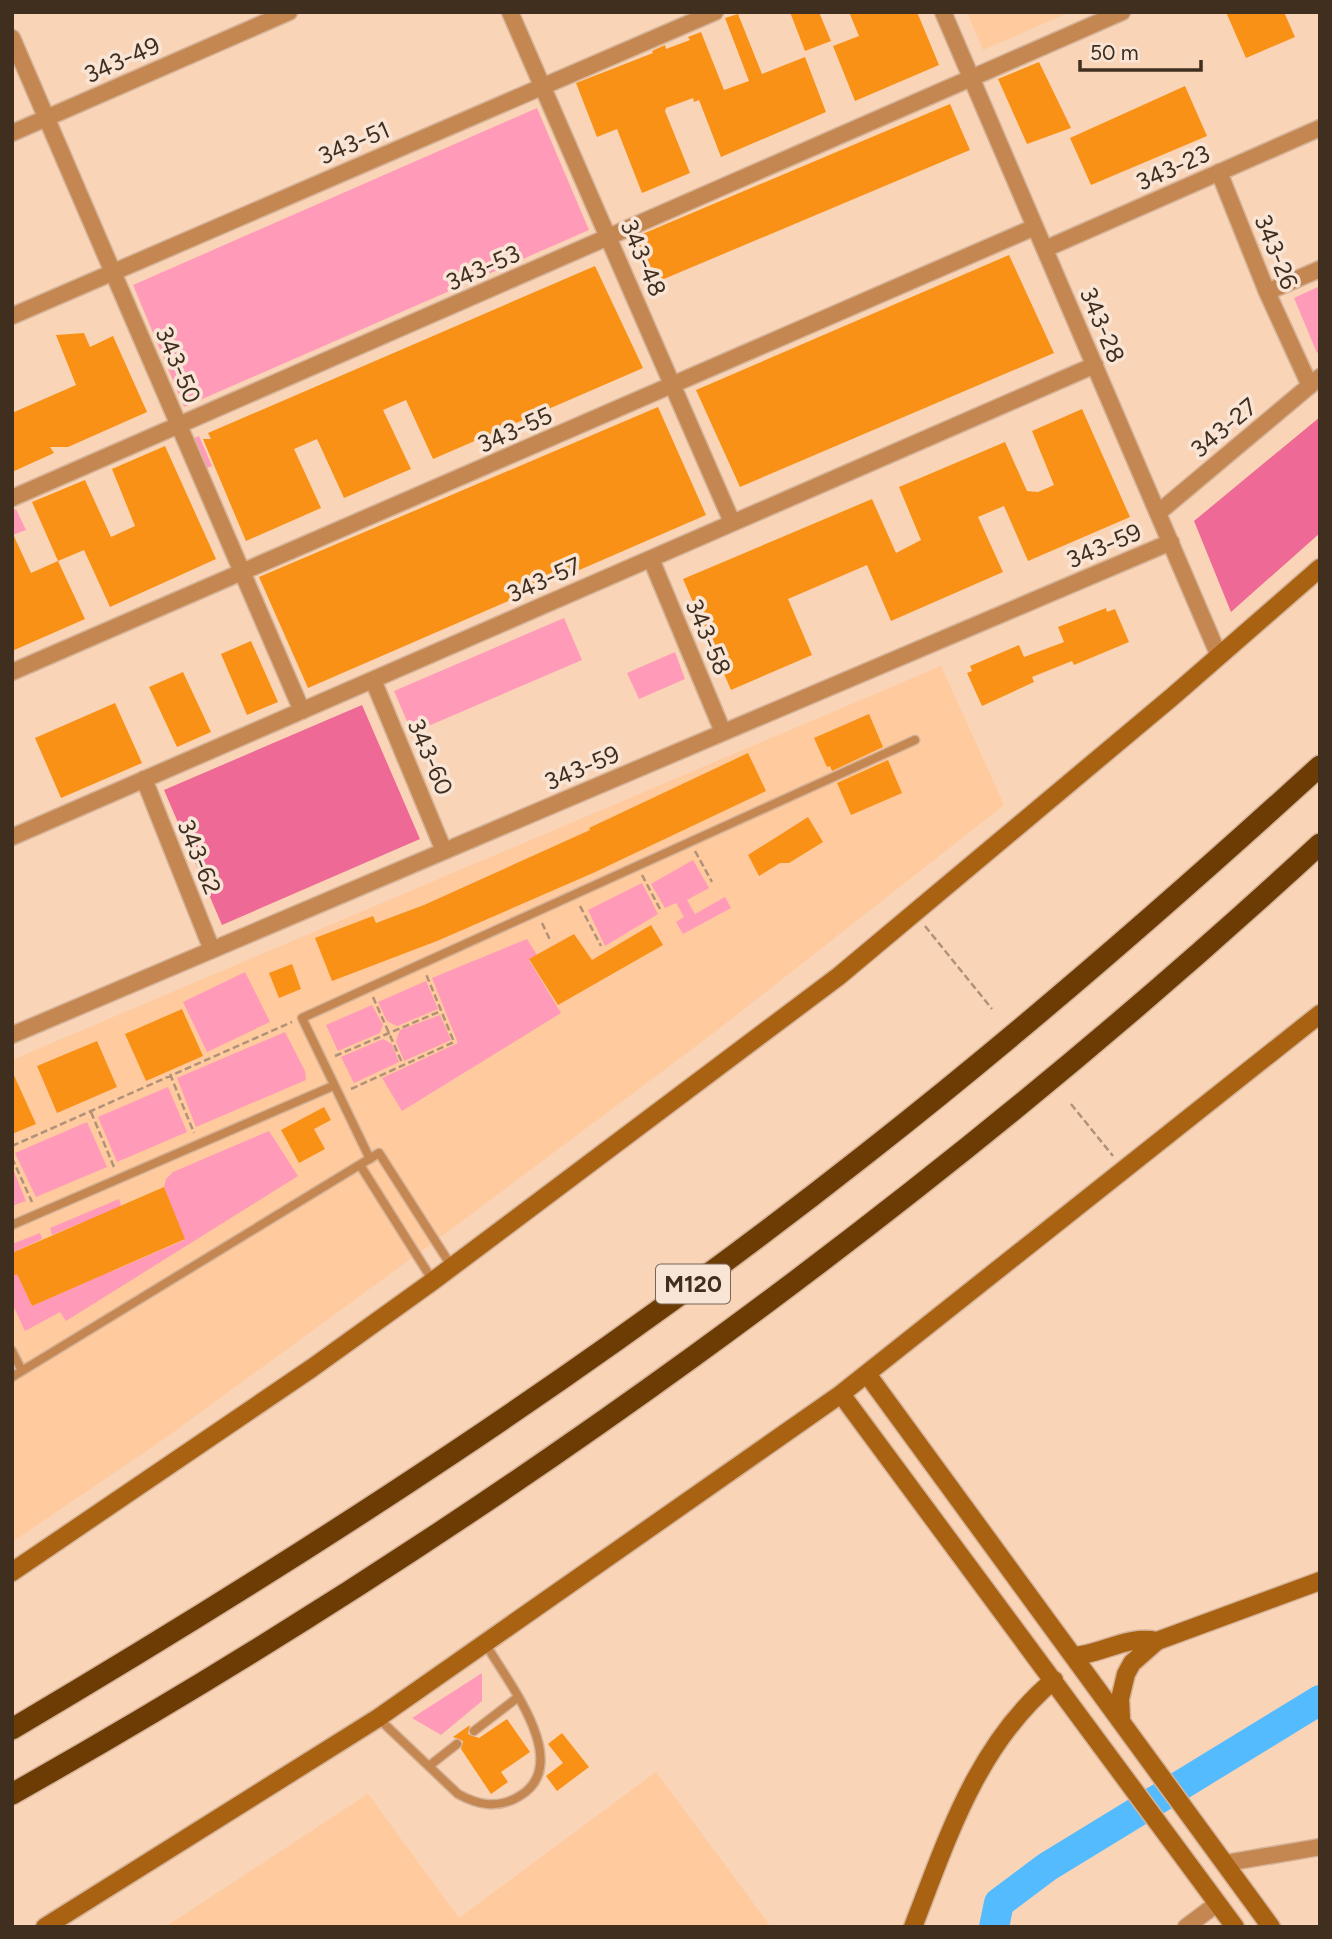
<svg xmlns="http://www.w3.org/2000/svg" width="1332" height="1939" font-family="Figtree,sans-serif">
  <style>
    .built { fill: #feca9e }
    .green { fill: #ff9bb9 }
    .forest { fill: #ee6996 }
    .lines { fill: none; stroke-linecap: round; stroke-linejoin: round }
    .river { stroke: #5bf; stroke-width: 30 }
    .building { fill: #f99117 }
    .lane-casing { stroke: #d5b398; stroke-width: 11 }
    .street-casing { stroke: #d5b398; stroke-width: 19 }
    .secondary-casing { stroke: #d5b398; stroke-width: 21 }
    .highway-casing { stroke: #d5b398; stroke-width: 24 }
    .path { stroke: #b0927a; stroke-width: 2.5; stroke-dasharray: 7 3.5; stroke-linecap: butt }
    .lane { stroke: #c58751; stroke-width: 8 }
    .street { stroke: #c58751; stroke-width: 16 }
    .secondary { stroke: #a96112; stroke-width: 18 }
    .highway { stroke: #6d3c05; stroke-width: 21 }
    .labels { text-anchor: middle; stroke-width: 7; stroke-linejoin: round; paint-order: stroke }
    .shield { fill: #f9e5d6; stroke: #786556; stroke-width: 2 }
    .shield-label { font-size: 23px; font-weight: bold; fill: #402e1f }
    .street-label { font-size: 24px; fill: #402e1f; stroke: #f9e5d6 }
  </style>
  <rect width="100%" height="100%" fill="#fad4b6"/>
  <path class="built" d="M967,12H1070L983,50Z
    M941,666L1004,805L716,1031L457,1225L161,1441L12,1542V1060Z
    M656,1772L771,1927H165L368,1794L459,1918Z"/>
  <path class="green" d="M537,108L589,230L184,407L133,285Z
    M1320,286V350L1317,353L1294,298Z
    M199,436L212,466L205,469L192,439Z
    M16,509L26,530L13,535L12,511Z
    M564,618L582,660L412,733L394,691Z
    M675,652L685,679L639,699L627,673Z
    M693,860L709,888L687,900L695,914L725,897L731,908L683,934L676,922L684,917L676,903L665,908L651,884Z
    M642,883L658,914L605,946L588,910Z
    M527,939L537,955L529,960L561,1013L402,1111L382,1078L458,1043L432,978Z
    M245,972L270,1022L207,1052L183,1002Z
    M426,981L438,1009L397,1026L387,1021L378,1002Z
    M372,1005L383,1025L380,1033L338,1051L326,1025Z
    M440,1015L451,1040L404,1061L396,1041L400,1030Z
    M285,1032L305,1071L306,1080L196,1127L177,1078Z
    M383,1039L392,1044L399,1062L354,1083L341,1057Z
    M168,1087L187,1132L117,1162L98,1117Z
    M87,1122L107,1167L36,1197L15,1153Z
    M269,1131L298,1176L66,1321L60,1312L25,1331L12,1303V1272L17,1274L32,1306L102,1275L83,1222L52,1235L50,1228L119,1199L121,1205L99,1239L113,1271L184,1240L164,1187L166,1179L173,1172Z
    M12,1167L26,1201L12,1206Z
    M40,1233L42,1239L12,1253V1244Z
    M482,1673V1701L441,1735L412,1718Z"/>
  <path class="forest" d="M1320,417V533L1231,612L1194,521Z
    M362,705L420,839L222,925L164,790Z"/>
  <g class="lines">
    <path class="river" d="M994,1927L999,1903L1047,1867L1320,1700"/>
  </g>
  <path class="building" d="M790,12H819L831,41L805,51Z
    M849,12H917L939,65L855,101L833,46L859,36Z
    M1226,12H1284L1295,37L1246,58Z
    M738,14L762,74L805,57L826,112L721,157L699,100L694,102L693,98L666,108L665,111L690,173L642,193L617,129L597,137L576,83L653,53L652,51L665,45L666,49L690,40L688,37L701,32L724,90L749,81L725,18Z
    M1039,62L1071,128L1027,144L998,79Z
    M1185,86L1207,136L1091,185L1070,138Z
    M950,104L970,150L652,284L633,238Z
    M1009,255L1054,353L740,487L696,390Z
    M595,266L643,368L433,459L406,400L383,410L411,469L344,498L317,439L294,449L321,508L246,541L203,439H211L208,433Z
    M84,333L90,347L113,336L147,412L68,447H50L54,453L12,472V413L76,385L56,335Z
    M658,407L706,515L308,688L259,577Z
    M1082,409L1130,517L1028,561L1004,506L978,517L1003,572L891,621L867,565L788,599L812,655L731,690L683,579L872,499L896,553L921,540L899,487L1005,442L1027,491L1038,492L1054,485L1032,431Z
    M165,446L216,559L110,607L84,550L58,561L32,502L85,480L111,537L135,526L112,469Z
    M12,532L31,573L58,561L85,619L12,651Z
    M1106,608L1107,612L1115,609L1129,642L1074,665L1072,661L1032,677L1034,682L982,706L967,673L972,671L970,666L1019,645L1024,657L1064,642L1058,627Z
    M251,641L278,702L247,715L221,654Z
    M183,672L211,732L177,747L149,687Z
    M115,703L142,763L61,798L35,738Z
    M869,714L883,747L832,771L830,766L827,767L814,738Z
    M748,753L766,791L593,873L437,941L332,981L315,938L373,916L376,923L424,905L590,830L589,828Z
    M888,760L902,793L851,815L837,783Z
    M808,817L823,842L789,863H780L759,876L748,855Z
    M651,925L663,945L558,1005L529,959L574,934L592,960Z
    M292,964L301,989L279,998L269,973Z
    M182,1009L203,1056L146,1081L125,1034Z
    M97,1041L117,1087L57,1113L37,1066Z
    M12,1071L36,1124L12,1134Z
    M324,1107L331,1120L314,1129L325,1149L299,1163L281,1130Z
    M164,1187L185,1239L32,1306L17,1274L12,1276V1253Z
    M507,1719L530,1752L501,1772L508,1782L491,1794L461,1749L463,1741L453,1737L470,1725L468,1734L479,1738Z
    M562,1733L589,1767L557,1791L546,1776L563,1763L548,1744Z"/>
  <g class="lines">
    <defs>
      <path id="lane" d="M370,1159L302,1018L915,740
        M360,1165L433,1281
        M12,1225L333,1086
        M12,1351L22,1371
        M12,1377L379,1153L452,1267
        M378,1718L458,1794C478,1805 497,1809 518,1797C576,1765 506,1680 485,1643
        M474,1731L517,1698
        M429,1766L457,1744"/>
      <path id="street" d="M510,12L732,522
        M943,12L1219,656
        M12,38L302,711
        M12,133L289,12
        M1219,172L1267,292L1310,386
        M1045,249L1320,128
        M1267,292L1320,269
        M12,316L715,12
        M12,498L1122,12
        M1158,513L1320,377
        M651,559L723,732
        M12,672L1035,227
        M373,680L444,851
        M144,779L212,950
        M12,837L1095,365
        M12,1035L1171,542
        M1226,1863L1320,1847
        M1186,1927L1218,1903"/>
      <path id="secondary" d="M867,1374L1271,1927
        M841,1394L1235,1927
        M12,1572L312,1368L433,1281L839,976L1172,697L1320,568
        M1075,1656C1104,1653 1128,1635 1157,1641
        M1121,1718L1120,1699L1126,1674L1132,1663L1157,1641L1320,1581
        M45,1927L378,1718L841,1394L1320,1014
        M913,1927C948,1837 977,1744 1054,1680"/>
      <path id="highway" d="M12,1729C308,1554 596,1367 866,1154C1023,1031 1173,900 1320,766
        M12,1794C477,1532 928,1206 1320,844"/>
    </defs>
    <use href="#lane" class="lane-casing"/>
    <use href="#street" class="street-casing"/>
    <use href="#secondary" class="secondary-casing"/>
    <use href="#highway" class="highway-casing"/>
    <path class="path" d="M695,851L712,882
      M642,875L660,909
      M580,906L601,946
      M542,923L551,942
      M925,926L992,1009
      M373,997L403,1065
      M335,1056L441,1011
      M170,1074L194,1133
      M351,1089L454,1042L426,974
      M1071,1104L1113,1156
      M91,1112L114,1167
      M12,1146L292,1022
      M12,1158L32,1202"/>
    <use href="#lane" class="lane"/>
    <use href="#street" class="street"/>
    <use href="#secondary" class="secondary"/>
    <use href="#highway" class="highway"/>
  </g>
  <g class="labels">
    <rect class="shield" x="656" y="1264.5" width="74" height="39" rx="5"/>
    <g class="shield-label">
      <text x="693" y="1292">M120</text>
    </g>
    <g class="street-label">
      <text transform="translate(122 60) rotate(-24)" y="8">343-49</text>
      <text transform="translate(354 143) rotate(-23)" y="8">343-51</text>
      <text transform="translate(1173 168) rotate(-24)" y="8">343-23</text>
      <text transform="translate(1276 252) rotate(68)" y="8">343-26</text>
      <text transform="translate(643 258) rotate(67)" y="8">343-48</text>
      <text transform="translate(483 268) rotate(-24)" y="8">343-53</text>
      <text transform="translate(1102 325) rotate(67)" y="8">343-28</text>
      <text transform="translate(178 365) rotate(67)" y="8">343-50</text>
      <text transform="translate(1224 428) rotate(-40)" y="8">343-27</text>
      <text transform="translate(515 430) rotate(-24)" y="8">343-55</text>
      <text transform="translate(1104 546) rotate(-23)" y="8">343-59</text>
      <text transform="translate(544 580) rotate(-24)" y="8">343-57</text>
      <text transform="translate(708 637) rotate(67)" y="8">343-58</text>
      <text transform="translate(430 757) rotate(67)" y="8">343-60</text>
      <text transform="translate(582 768) rotate(-23)" y="8">343-59</text>
      <text transform="translate(199 857) rotate(68)" y="8">343-62</text>
    </g>
  </g>
  <rect width="1332" height="1939" fill="none" stroke="#402e1f" stroke-width="28"/>
  <path d="M1080 60v10h121v-10" fill="none" stroke="#402e1f" stroke-width="3.5"/>
  <text x="1090" y="60" font-size="21" fill="#402e1f" stroke="#f9e5d6" stroke-width="5" paint-order="stroke">50 m</text>
</svg>
